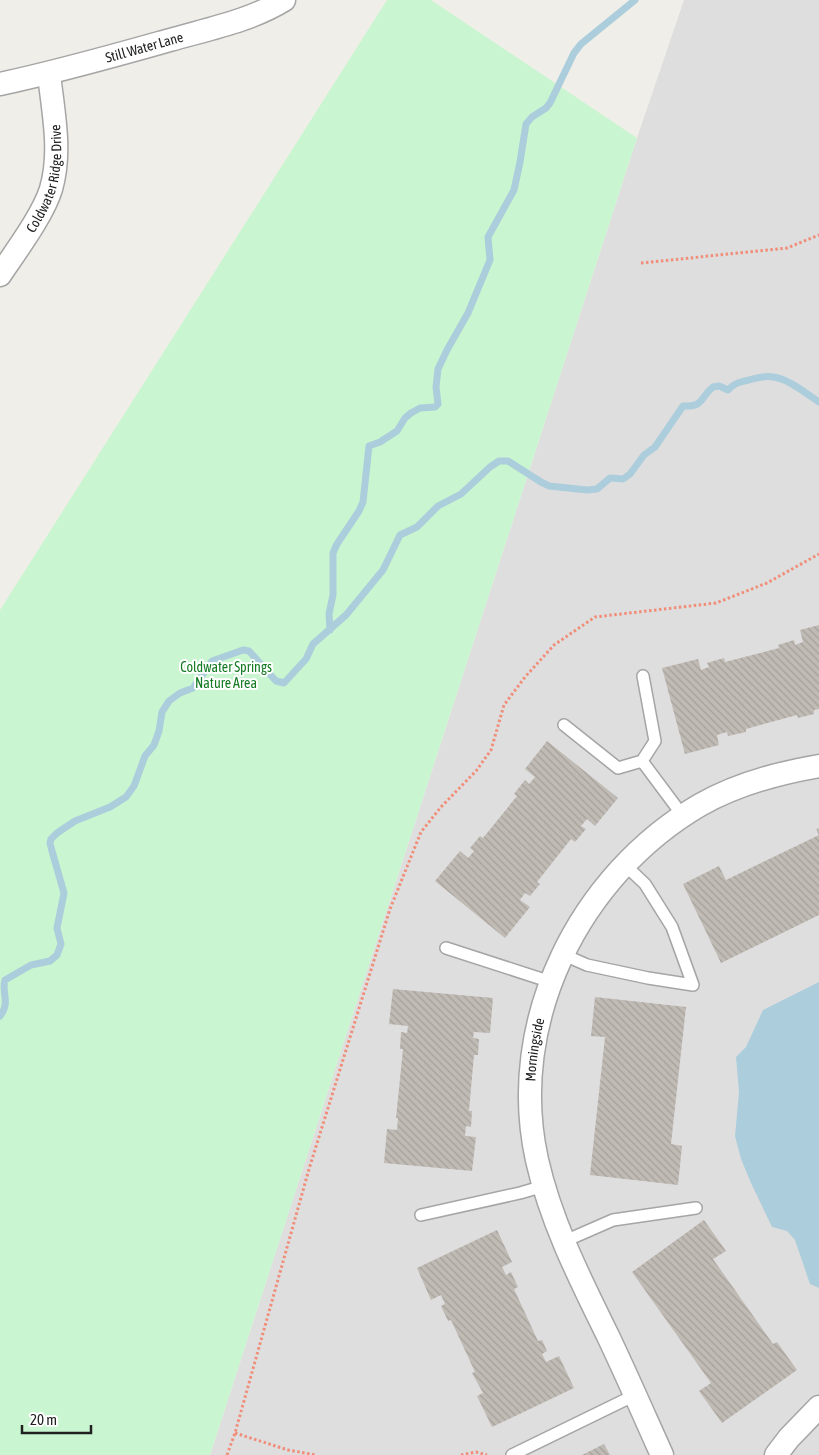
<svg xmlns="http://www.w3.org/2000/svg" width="819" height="1455" font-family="'Asap Condensed',sans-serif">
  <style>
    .residential { fill: #dfdede }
    .park { fill: #c9f6d0 }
    .water { fill: #accddb }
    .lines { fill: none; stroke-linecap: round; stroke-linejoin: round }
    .stream { stroke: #accddb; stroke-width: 7 }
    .building { fill: url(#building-back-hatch) }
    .service-casing { stroke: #a5a5a5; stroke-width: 14 }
    .minor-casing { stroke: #a5a5a5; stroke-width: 25 }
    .path { stroke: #f08e79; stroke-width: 3; stroke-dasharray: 2.5 2.5; stroke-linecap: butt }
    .service { stroke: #fff; stroke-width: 11 }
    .minor { stroke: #fff; stroke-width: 22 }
    .labels { text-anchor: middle; stroke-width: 4; stroke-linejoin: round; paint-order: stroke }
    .street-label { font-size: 14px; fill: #212121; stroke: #fff }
    .park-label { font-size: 14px; fill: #147a23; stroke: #fff }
  </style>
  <defs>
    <pattern id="building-back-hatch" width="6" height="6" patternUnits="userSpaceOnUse" patternTransform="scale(1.25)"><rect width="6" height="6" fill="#c1bbb5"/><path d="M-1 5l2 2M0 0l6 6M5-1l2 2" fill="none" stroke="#a6a09b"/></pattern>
  </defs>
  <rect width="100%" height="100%" fill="#f0eee8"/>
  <path class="residential" d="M684,0H819V1455H210L637,138Z"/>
  <path class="park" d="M387,0H431L637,138L210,1455H0V610Z"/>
  <path class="water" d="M819,982V1288L810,1284L795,1240L787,1231L772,1227L751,1183L741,1159L735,1136L739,1092L736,1057L746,1047L763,1010Z"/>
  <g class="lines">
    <path class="stream" d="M330,630L329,614L333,595V553L337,544L359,511L363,502L369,446L380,442L397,431L405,418L411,413L420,408L435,407L438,404L436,387L438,369L447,350L468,313L490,260L488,237L514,190L520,162L526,124L532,117L546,108L550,103L574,53L581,44L635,0
      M0,1016C11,1002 1,992 5,980L31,965L50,961L57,955L61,944L57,928L64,893L52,851L50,843L51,839L57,833L75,821L110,807L126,797L134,786L145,756L154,745L159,731L162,712L169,701L180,693L193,688L212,661L243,650L249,651L276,681L284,683L306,659L313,644L346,615L383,570L400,535L417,527L438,506L461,494L490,467L499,461H508L541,482L549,486L587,490L597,489L610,478L623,479L630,474L644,455L655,447L683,406C705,407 700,397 713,387L719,386L728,390C734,383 740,382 749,380C756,378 765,375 773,377C789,379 805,393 819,402"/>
  </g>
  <path class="building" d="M819,625V709L814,710V714L798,718L797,715L746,729V732L728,736L727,732L717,735L719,745L685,754L662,668L698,659L701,670L709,667L707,663L724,658L725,662L779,648L778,645L794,640L795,645L803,642L800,630Z
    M547,741L618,798L595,826L587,819L581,826L586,829L575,842L571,839L537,882L540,884L530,896L525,893L520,900L530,907L505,938L435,881L460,851L468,858L474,851L470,848L480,836L483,838L517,796L514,794L525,780L529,784L535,777L525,769Z
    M819,828V915L721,963L683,884L719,866L726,880L819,835L816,829Z
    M393,989L493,998L490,1033L474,1032L473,1038L479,1039L478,1055H474L469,1111H472L471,1127L466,1126L465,1136L476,1137L472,1171L384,1163L387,1129L397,1130L398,1118H396L403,1049H400L401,1032L407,1033L408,1026L389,1024Z
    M595,997L686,1007L671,1144L682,1146L678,1185L590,1175L605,1037L591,1036Z
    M704,1220L726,1251L713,1259L773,1344L777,1342L797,1370L722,1423L699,1391L711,1383L632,1272Z
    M497,1230L512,1262L502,1267L506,1275L511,1272L518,1287L514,1289L538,1341L542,1340L547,1351L542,1354L546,1362L559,1356L574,1388L492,1427L477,1396L483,1393L472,1373L475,1372L451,1320L448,1321L441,1306L445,1304L441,1295L431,1300L417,1268Z
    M604,1444L610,1455H582Z"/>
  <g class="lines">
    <defs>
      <path id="service" d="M643,676L655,741L642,761L683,816
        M564,725L618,768L642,761
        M446,948L551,982
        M562,954L587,965L648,978L693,985L672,927L645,884L624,864
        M421,1215L520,1193L544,1186
        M565,1241L613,1220L696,1208
        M512,1455L635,1395"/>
      <g id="minor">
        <path id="s1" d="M0,84C57,72 113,56 170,40C208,29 250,21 284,0"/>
        <path id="s2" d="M0,275C16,251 43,215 51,189C62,151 53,112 49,74"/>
        <path id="s3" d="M662,1455C644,1415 627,1376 608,1336C580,1279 551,1222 537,1160C506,1021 580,875 700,805C737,784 778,773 819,766"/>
        <path d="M776,1455L789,1438L819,1407"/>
      </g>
    </defs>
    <use href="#service" class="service-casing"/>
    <use href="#minor" class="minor-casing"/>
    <path class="path" d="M641,263L787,248L819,235
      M235,1433L288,1450L316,1455
      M227,1455L235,1433L309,1169L390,909L421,832L441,807L476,771L491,750L504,705L525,677L554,645L595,617L716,603L767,583L819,554
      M461,1455L476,1452L487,1455"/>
    <use href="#service" class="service"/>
    <use href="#minor" class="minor"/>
  </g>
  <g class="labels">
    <g class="street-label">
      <text dy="5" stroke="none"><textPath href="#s1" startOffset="149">Still Water Lane</textPath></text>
      <text dy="5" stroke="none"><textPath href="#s2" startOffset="109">Coldwater Ridge Drive</textPath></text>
      <text dy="5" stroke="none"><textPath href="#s3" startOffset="432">Morningside</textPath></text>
    </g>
    <g class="park-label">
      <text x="226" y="672">Coldwater Springs<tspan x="226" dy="16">Nature Area</tspan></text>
    </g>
  </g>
  <path d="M22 1425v8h69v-8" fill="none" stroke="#212121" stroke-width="2.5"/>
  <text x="30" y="1425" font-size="15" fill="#212121" stroke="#ffffff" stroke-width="4" paint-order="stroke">20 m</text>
</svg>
